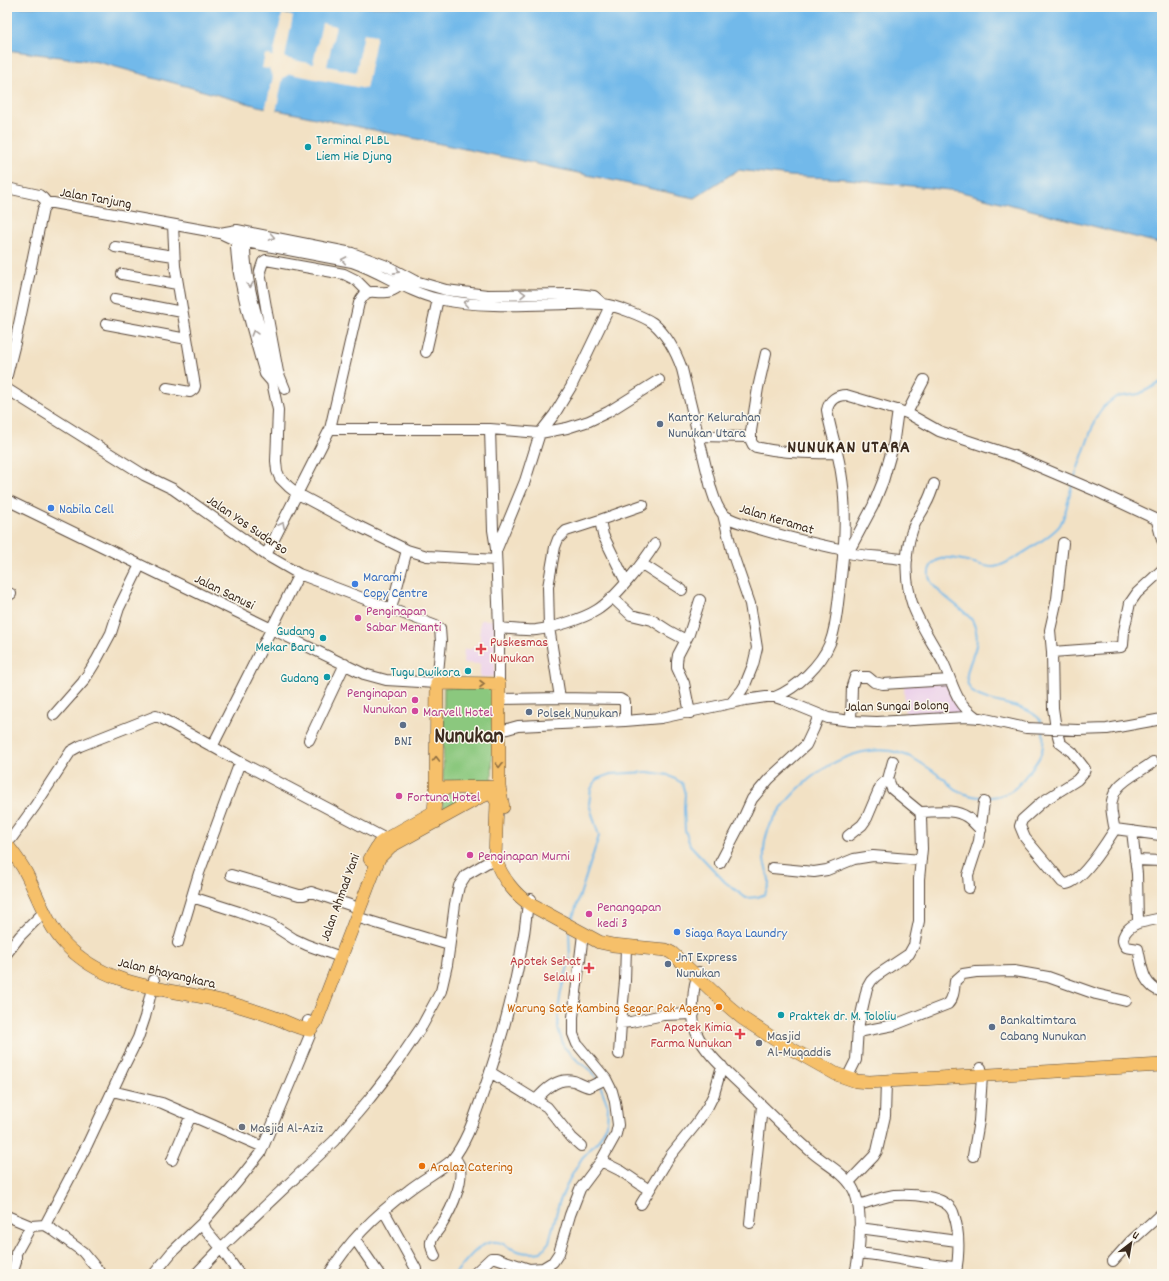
<svg xmlns="http://www.w3.org/2000/svg" width="1169" height="1281" font-family="Dekko,sans-serif">
  <style>
    .built { fill: #ecd1ea }
    .green { fill: #8bc87e; stroke: #63794e }
    .water { fill: #72b9ea; stroke: #567284 }
    .pier { fill: #f2e1c4 }
    .lines { fill: none; stroke-linecap: round; stroke-linejoin: round }
    .stream { stroke: #72b9ea; stroke-width: 2 }
    .ferry { stroke: #4c555b; stroke-width: 1; stroke-dasharray: 5 4; stroke-linecap: butt }
    .minor-casing { stroke: #564537; stroke-width: 12 }
    .major-casing { stroke: #564537; stroke-width: 14 }
    .minor { stroke: #fff; stroke-width: 10 }
    .major { stroke: #f6c06b; stroke-width: 13 }
    .oneway { stroke: #a79f9a }
    .oneway2 { stroke: #8f6e41 }
    .culture-dot { fill: #0f9aa8; stroke: #fbf7ec; stroke-width: 1.5 }
    .service-dot { fill: #5c6f8a; stroke: #fbf7ec; stroke-width: 1.5 }
    .shop-dot { fill: #3f7fe0; stroke: #fbf7ec; stroke-width: 1.5 }
    .hotel-dot { fill: #d1479c; stroke: #fbf7ec; stroke-width: 1.5 }
    .health-dot { fill: #e0444e; stroke: #fbf7ec; stroke-width: 1.5 }
    .food-dot { fill: #e8710a; stroke: #fbf7ec; stroke-width: 1.5 }
    .worship-dot { fill: #6b7280; stroke: #fbf7ec; stroke-width: 1.5 }
    .labels { text-anchor: middle; stroke-width: 3; stroke-linejoin: round; paint-order: stroke }
    .culture-label { font-size: 14px; fill: #0d838f; stroke: #fbf7ec; text-anchor: end }
    .street-label { font-size: 14px; fill: #3b2a1e; stroke: #fbf7ec }
    .service-label { font-size: 14px; fill: #4e5e75; stroke: #fbf7ec; text-anchor: start }
    .shop-label { font-size: 14px; fill: #366cbe; stroke: #fbf7ec; text-anchor: start }
    .hotel-label { font-size: 14px; fill: #b23c85; stroke: #fbf7ec; text-anchor: start }
    .health-label { font-size: 14px; fill: #be3a42; stroke: #fbf7ec; text-anchor: end }
    .food-label { font-size: 14px; fill: #c56008; stroke: #fbf7ec; text-anchor: end }
    .worship-label { font-size: 14px; fill: #5b616d; stroke: #fbf7ec; text-anchor: start }
    .district-label { font-size: 18px; font-weight: bold; letter-spacing: 1px; fill: #3b2a1e; stroke: #fbf7ec }
    .town-label { font-size: 22px; font-weight: bold; fill: #3b2a1e; stroke: #fbf7ec }
  </style>
  <rect width="100%" height="100%" fill="#fbf7ec"/>
  <filter id="ink" filterUnits="userSpaceOnUse"><feTurbulence type="fractalNoise" baseFrequency=".025" numOctaves="2"/><feDisplacementMap in="SourceGraphic" scale="8" xChannelSelector="R" yChannelSelector="G"/><feConvolveMatrix kernelMatrix="1 2 1 2 8 2 1 2 1" color-interpolation-filters="sRGB"/></filter>
  <filter id="wash" filterUnits="userSpaceOnUse"><feTurbulence type="fractalNoise" baseFrequency=".012" numOctaves="4" result="noise"/><feDisplacementMap in="SourceGraphic" scale="16" xChannelSelector="R" yChannelSelector="G"/><feGaussianBlur stdDeviation="0.9" result="paint"/><feColorMatrix in="noise" values="0 0 0 0 0 0 0 0 0 0 0 0 0 0 0 0 0 1.4 0 .05"/><feComposite in="paint" operator="in"/></filter>
  <g filter="url(#wash)">
    <rect width="100%" height="100%" fill="#f2e1c4"/>
    <path class="built" d="M480,620H495V676L480,678V664L463,663L464,649H472L480,640Z
      M950,682L970,715L905,718L904,684Z"/>
    <path class="green" d="M444,687L494,688L492,782L443,781Z
      M442,794H477L443,811Z"/>
    <path class="water" d="M7,7H1162V244L958,191L848,179L790,176L738,170L694,198L513,159L258,106L98,62L7,50Z"/>
    <path class="pier" d="M282,14L293,16L285,58L313,64L322,23L336,26L327,66L356,72L364,33L377,35L366,89L290,74L283,78L276,112L265,110L273,77L269,69L262,68L265,54L273,56Z"/>
    <g class="lines">
      <path class="stream" d="M1074,479L1095,420L1103,407L1116,397L1139,394L1162,382
        M1042,725C1037,703 991,706 974,693C958,679 973,661 976,645C978,637 976,629 973,622C964,605 918,587 931,566C943,547 979,568 994,567C1006,566 1053,535 1060,525C1067,513 1068,498 1072,485
        M571,923L599,836L589,804L591,789L597,779L611,774L648,772L668,775L682,783L685,794L684,808L685,830L690,845L725,882L746,898L758,897L765,894C766,891 769,886 769,883C770,875 764,867 764,859C763,837 769,823 783,806C813,768 868,733 916,760C926,766 935,772 944,779C951,785 957,792 966,794C980,799 1003,799 1015,788C1020,784 1023,779 1027,774C1040,759 1045,752 1043,731
        M569,931L570,959L561,991L558,1012V1028L564,1047L579,1062L592,1071L597,1079
        M455,1274C464,1263 481,1239 497,1242C501,1242 505,1245 508,1247C521,1253 527,1254 541,1252L549,1242L559,1203L569,1180L582,1158L598,1141L607,1125L608,1106L600,1085"/>
      <path class="ferry" d="M282,7L287,14
        M287,15L296,7"/>
    </g>
  </g>
  <g filter="url(#ink)">
    <g class="lines">
      <defs>
        <path id="minor" d="M7,188L39,195L43,198L47,203
          M246,232C240,271 262,334 273,373L272,382L278,410L276,461L277,471L280,478L289,487L298,494L356,525L407,550L427,556L496,560
          M220,233L237,230L352,253L387,266L415,281L446,290L487,295L577,294L594,296L603,304
          M236,234C235,245 237,257 238,268C244,304 255,339 265,374L272,382
          M115,247L174,256
          M122,274L177,284
          M115,299L182,312
          M106,324L187,339
          M426,352L438,299
          M766,353L758,388L751,431V441L753,445L756,447C782,453 810,454 837,453
          M7,375L15,343L43,209L47,203H53L220,233L235,240L352,262C382,272 407,292 438,299C481,308 525,305 569,304C579,304 591,303 602,304C614,305 643,316 653,323C667,335 676,352 682,369L711,488C714,497 716,506 722,513C728,520 739,522 747,525C779,536 811,543 844,550
          M167,388L190,392L194,389L195,386L175,266L173,225
          M7,389L144,475L173,489L266,555L299,574L436,626L440,628L441,642L437,683L386,680L364,674L7,500
          M285,389L278,372L267,313L261,278L260,271L263,262L266,260L344,274L356,280L368,292
          M907,413L924,380
          M330,429H490L540,433L567,428L589,421L608,412L659,380
          M490,429L493,530L496,549
          M698,436L750,437
          M934,484C932,491 930,497 926,504C922,513 915,521 912,531C904,554 905,583 913,606C920,625 933,644 943,662C954,685 954,702 977,718
          M723,514L733,555L750,604L757,648L753,665L745,685L742,690L732,702
          M600,520L603,535L626,582
          M1157,521L1162,540
          M1063,543L1057,599L1050,630L1052,652L1053,708L1056,729L1060,743L1072,752L1085,769L1084,772L1077,780L1042,802L1022,820L1020,826L1025,838L1062,882L1066,884C1082,882 1106,843 1115,829
          M848,553C867,557 887,556 907,560
          M266,555L330,429L359,303C368,286 371,294 387,292C392,292 397,288 401,285
          M844,555L849,551L873,506L883,481L893,446L898,410
          M642,564L682,590
          M7,592L11,594
          M612,597L631,615L652,620L669,631L686,640
          M391,609L407,550
          M499,628C511,629 524,631 536,630C552,628 583,619 597,610C616,598 643,563 655,544
          M1052,652L1121,647L1123,645L1124,631L1130,603L1137,593L1162,570
          M499,684V628L496,551L525,481L540,433L554,415L571,387L610,306
          M775,697C797,688 821,665 830,643C836,628 837,611 839,595C844,554 848,513 841,472C838,451 830,430 827,410C829,400 837,395 846,395L907,413L939,431L1014,456L1096,491L1162,522
          M499,699L560,698
          M690,713L684,683L677,668V662L678,655L689,634L700,600
          M54,715L83,682L96,661L111,633L119,608L140,565
          M625,721V702L620,699L560,698L549,627L548,587L555,547L558,539L566,531L600,520L643,505
          M851,721L852,686L855,677H868L874,682L883,684L950,680
          M499,734L504,730L518,726L625,721L661,718L745,700L766,697H775L784,700L828,718L851,721L877,722L966,717L981,718L1026,728L1078,730L1107,729L1162,719
          M309,740L345,664
          M212,747L299,574
          M1153,762C1134,777 1107,783 1112,814C1113,819 1113,824 1115,829L1160,835
          M920,812C935,812 954,808 967,817C972,820 976,826 981,830
          M1132,831L1137,874L1138,923C1128,927 1118,937 1126,947L1138,949C1142,966 1142,986 1162,992
          M848,836L862,825L867,818L881,785L888,779L893,761
          M11,839L35,806L71,751L80,746L156,716L161,718L240,762L386,839
          M1135,860L1162,861
          M720,863L741,823L752,799L769,779L806,745L814,728L819,715
          M772,868L814,872L827,870L854,859L873,856L921,860
          M231,875L299,895H304L311,892L353,906
          M969,888L968,875L979,841L984,802
          M192,897L239,912L271,924L294,939L307,945L335,955
          M356,917L449,945
          M1138,923L1162,918
          M178,943L199,873L240,762
          M626,946L625,981L621,1023L631,1022L663,1015L694,1014
          M7,953L20,936L45,911
          M699,972C692,985 691,1018 696,1032C706,1055 728,1072 745,1089C768,1111 790,1134 814,1154C826,1164 844,1173 852,1187C864,1206 860,1253 855,1274
          M858,1032L894,1025L948,1004C954,998 954,989 955,981L963,974L976,972L1014,971L1048,977L1096,994L1126,1001
          M619,1054L621,1023
          M490,1072L547,1107L572,1138L581,1146
          M850,1072L856,1060L858,1028L867,988L871,981L876,976L909,954L914,945L919,921V879L922,849L921,817L920,812L892,789L888,779
          M112,1091L162,1103L263,1147
          M536,1100C545,1089 558,1077 574,1081C579,1083 584,1086 589,1087L606,1079
          M973,1156L979,1121L982,1076L981,1068
          M172,1160L191,1115
          M601,1161L621,1171L649,1190
          M849,1182L874,1156L877,1151L885,1116L886,1081
          M641,1204L670,1156L696,1124L708,1106L714,1094L722,1066
          M858,1205C869,1202 882,1197 894,1195C910,1194 946,1195 953,1212C958,1225 959,1242 958,1256C958,1262 956,1268 956,1274
          M384,1211L416,1269
          M7,1216L31,1226L45,1225L50,1228L83,1252L101,1274
          M750,1223L762,1106
          M45,1225L87,1145L124,1066L138,1038L145,1017L154,980
          M859,1228L957,1241
          M355,1239L379,1274
          M858,1253C891,1256 923,1265 957,1267
          M435,1256C433,1252 430,1247 431,1242C432,1236 438,1231 441,1226C450,1212 471,1171 454,1158
          M1113,1261L1130,1242L1162,1213
          M12,1274L16,1262V1253L31,1226
          M154,1274L172,1252L203,1222
          M196,1274L221,1248L334,1141L370,1098L395,1066L422,1026L441,991L447,965L455,904L459,886L466,875L495,858
          M239,1274L221,1248L206,1230L203,1222L238,1181L261,1152L310,1035V1030L308,1021
          M329,1274C348,1242 379,1212 409,1190C423,1179 439,1171 452,1160C467,1141 474,1118 482,1096C504,1034 521,969 528,903L531,899
          M474,1274L491,1258H496L529,1269L543,1268L553,1262L559,1253L570,1215L580,1189L601,1161L616,1134L618,1125L615,1102L612,1091L606,1079L577,1044L573,1034V1017L583,934"/>
        <path id="major" d="M436,788L495,787
          M436,822L434,812L436,788L437,683L499,684V787L503,807
          M7,845C14,854 21,863 26,873C38,896 47,925 65,944C112,993 176,987 236,1005C249,1009 263,1013 276,1018C287,1022 298,1029 310,1030L316,1022L379,858L391,846L478,798L488,794L493,795L497,802L495,858C501,877 515,895 531,905L599,942L613,945L666,950L672,953L728,1006L742,1018L774,1039L836,1074L856,1081L869,1082L1162,1065
          M370,859L379,844L386,839L434,812"/>
      </defs>
      <use href="#minor" class="minor-casing"/>
      <use href="#major" class="major-casing"/>
      <use href="#minor" class="minor"/>
      <use href="#major" class="major"/>
    </g>
    <defs><path id="oneway-chevron" d="M-2-3.5L2.5 0L-2 3.5" fill="none" stroke-width="1.6" stroke-linecap="round" stroke-linejoin="round"/></defs>
    <g class="oneway">
      <use href="#oneway-chevron" transform="translate(272 237) rotate(10)"/>
      <use href="#oneway-chevron" transform="translate(344 260) rotate(-169)"/>
      <use href="#oneway-chevron" transform="translate(397 271) rotate(29)"/>
      <use href="#oneway-chevron" transform="translate(250 285) rotate(80)"/>
      <use href="#oneway-chevron" transform="translate(523 294) rotate(-1)"/>
      <use href="#oneway-chevron" transform="translate(466 303) rotate(-170)"/>
      <use href="#oneway-chevron" transform="translate(254 333) rotate(-106)"/>
      <use href="#oneway-chevron" transform="translate(282 525) rotate(-63)"/>
    </g>
    <g class="oneway2">
      <use href="#oneway-chevron" transform="translate(482 684)"/>
      <use href="#oneway-chevron" transform="translate(436 759) rotate(-89)"/>
      <use href="#oneway-chevron" transform="translate(499 765) rotate(89)"/>
    </g>
  </g>
  <g class="culture-dot">
    <circle cx="308" cy="147" r="4"/>
    <circle cx="323" cy="638" r="4"/>
    <circle cx="468" cy="671" r="4"/>
    <circle cx="327" cy="677" r="4"/>
    <circle cx="781" cy="1015" r="4"/>
  </g>
  <g class="service-dot">
    <circle cx="660" cy="424" r="4"/>
    <circle cx="529" cy="712" r="4"/>
    <circle cx="403" cy="725" r="4"/>
    <circle cx="668" cy="964" r="4"/>
    <circle cx="992" cy="1027" r="4"/>
  </g>
  <g class="shop-dot">
    <circle cx="51" cy="508" r="4"/>
    <circle cx="355" cy="584" r="4"/>
    <circle cx="677" cy="932" r="4"/>
  </g>
  <g class="hotel-dot">
    <circle cx="358" cy="618" r="4"/>
    <circle cx="415" cy="700" r="4"/>
    <circle cx="415" cy="711" r="4"/>
    <circle cx="399" cy="796" r="4"/>
    <circle cx="470" cy="855" r="4"/>
    <circle cx="589" cy="914" r="4"/>
  </g>
  <g class="health-dot">
    <path d="M479 643h4v4h4v4h-4v4h-4v-4h-4v-4h4z"/>
    <path d="M587 962h4v4h4v4h-4v4h-4v-4h-4v-4h4z"/>
    <path d="M738 1028h4v4h4v4h-4v4h-4v-4h-4v-4h4z"/>
  </g>
  <g class="food-dot">
    <circle cx="719" cy="1007" r="4"/>
    <circle cx="422" cy="1166" r="4"/>
  </g>
  <g class="worship-dot">
    <circle cx="759" cy="1043" r="4"/>
    <circle cx="242" cy="1127" r="4"/>
  </g>
  <g class="labels">
    <g class="culture-label">
      <text x="316" y="144" text-anchor="start">Terminal PLBL<tspan x="316" dy="16">Liem Hie Djung</tspan></text>
      <text x="315" y="635">Gudang<tspan x="315" dy="16">Mekar Baru</tspan></text>
      <text x="460" y="676">Tugu Dwikora</text>
      <text x="319" y="682">Gudang</text>
      <text x="789" y="1020" text-anchor="start">Praktek dr. M. Tololiu</text>
    </g>
    <g class="street-label">
      <text transform="translate(96 197) rotate(10)" y="5">Jalan Tanjung</text>
      <text transform="translate(777 518) rotate(17)" y="5">Jalan Keramat</text>
      <text transform="translate(248 524) rotate(34)" y="5">Jalan Yos Sudarso</text>
      <text transform="translate(225 591) rotate(26)" y="5">Jalan Sanusi</text>
      <text transform="translate(897 705) rotate(-1)" y="5">Jalan Sungai Bolong</text>
      <text transform="translate(339 897) rotate(-70)" y="5">Jalan Ahmad Yani</text>
      <text transform="translate(167 972) rotate(13)" y="5">Jalan Bhayangkara</text>
    </g>
    <g class="service-label">
      <text x="668" y="421">Kantor Kelurahan<tspan x="668" dy="16">Nunukan Utara</tspan></text>
      <text x="537" y="717">Polsek Nunukan</text>
      <text x="403" y="745" text-anchor="middle">BNI</text>
      <text x="676" y="961">JnT Express<tspan x="676" dy="16">Nunukan</tspan></text>
      <text x="1000" y="1024">Bankaltimtara<tspan x="1000" dy="16">Cabang Nunukan</tspan></text>
    </g>
    <g class="shop-label">
      <text x="59" y="513">Nabila Cell</text>
      <text x="363" y="581">Marami<tspan x="363" dy="16">Copy Centre</tspan></text>
      <text x="685" y="937">Siaga Raya Laundry</text>
    </g>
    <g class="hotel-label">
      <text x="366" y="615">Penginapan<tspan x="366" dy="16">Sabar Menanti</tspan></text>
      <text x="407" y="697" text-anchor="end">Penginapan<tspan x="407" dy="16">Nunukan</tspan></text>
      <text x="423" y="716">Marvell Hotel</text>
      <text x="407" y="801">Fortuna Hotel</text>
      <text x="478" y="860">Penginapan Murni</text>
      <text x="597" y="911">Penangapan<tspan x="597" dy="16">kedi 3</tspan></text>
    </g>
    <g class="health-label">
      <text x="490" y="646" text-anchor="start">Puskesmas<tspan x="490" dy="16">Nunukan</tspan></text>
      <text x="581" y="965">Apotek Sehat<tspan x="581" dy="16">Selalu 1</tspan></text>
      <text x="732" y="1031">Apotek Kimia<tspan x="732" dy="16">Farma Nunukan</tspan></text>
    </g>
    <g class="food-label">
      <text x="711" y="1012">Warung Sate Kambing Segar Pak Ageng</text>
      <text x="430" y="1171" text-anchor="start">Aralaz Catering</text>
    </g>
    <g class="worship-label">
      <text x="767" y="1040">Masjid<tspan x="767" dy="16">Al-Muqaddis</tspan></text>
      <text x="250" y="1132">Masjid Al-Aziz</text>
    </g>
    <g class="district-label">
      <text x="849" y="452">NUNUKAN UTARA</text>
    </g>
    <g class="town-label">
      <text x="469" y="742">Nunukan</text>
    </g>
  </g>
  <rect width="1169" height="1281" fill="none" stroke="#fbf7ec" stroke-width="24"/>
  <g transform="translate(1131 1243) rotate(31)" stroke="#fbf7ec" stroke-width="3" paint-order="stroke">
  <path d="M0-3L7 15L0 10L-7 15Z" fill="#3b2a1e"/>
  <text y="-6" font-size="11" font-weight="bold" text-anchor="middle" fill="#3b2a1e">U</text>
  </g>
</svg>
